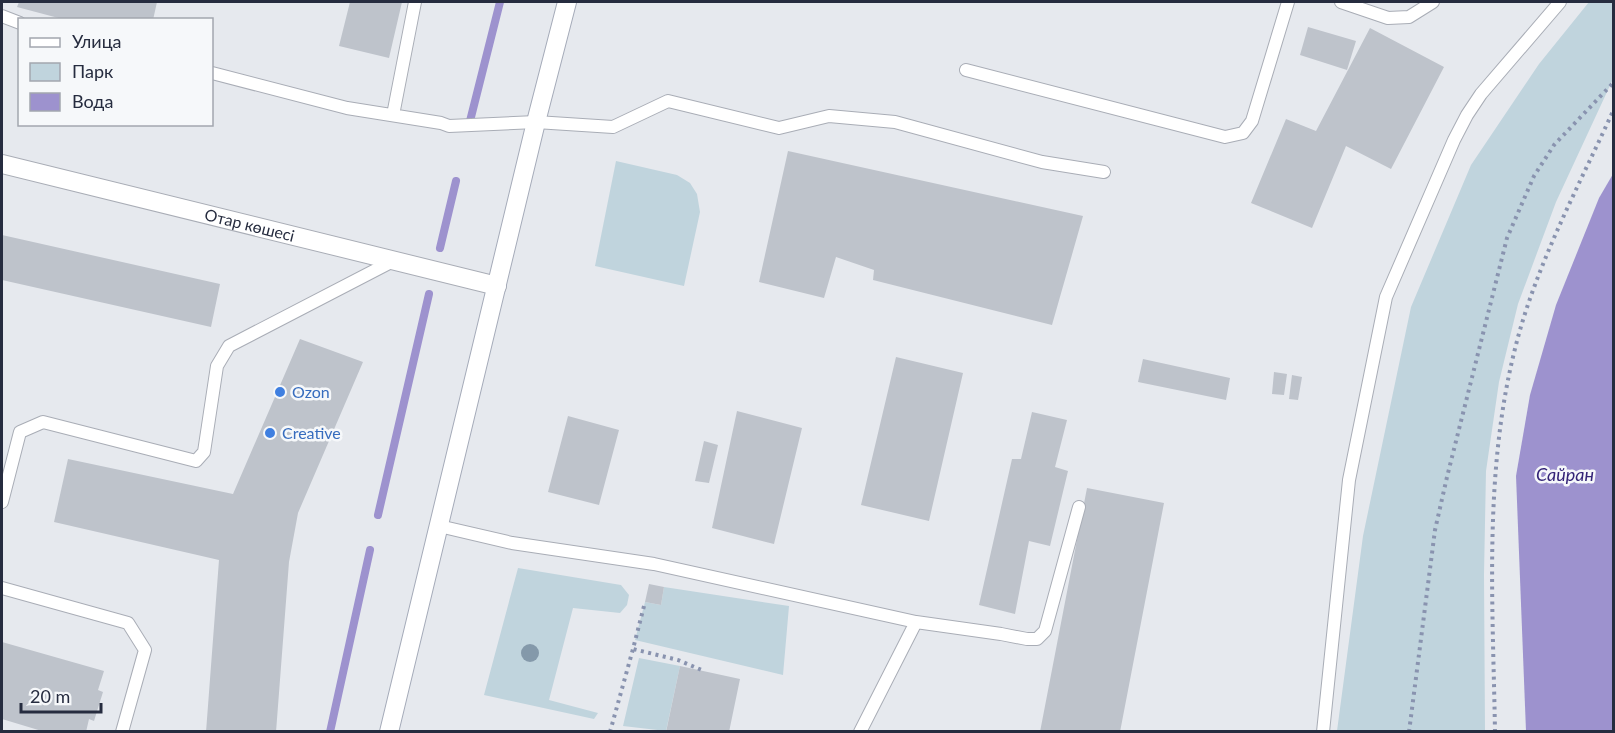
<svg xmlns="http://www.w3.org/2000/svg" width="1615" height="733" font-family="Lato,sans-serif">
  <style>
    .green { fill: #c0d4dd }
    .water { fill: #9d92ce }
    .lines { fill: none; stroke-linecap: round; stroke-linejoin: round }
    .stream { stroke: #9d92ce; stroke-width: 8 }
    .building { fill: #bec3cb }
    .lane-casing { stroke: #a9adb6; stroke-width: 14 }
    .street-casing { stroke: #a9adb6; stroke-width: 20 }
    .secondary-casing { stroke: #a5abb9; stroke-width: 20 }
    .path { stroke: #8993af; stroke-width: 4; stroke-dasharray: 3 4.5; stroke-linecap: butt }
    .lane { stroke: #fff; stroke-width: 12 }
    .street { stroke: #fff; stroke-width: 18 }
    .secondary { stroke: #fff; stroke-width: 18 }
    .tree { fill: #8499aa }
    .shop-dot { fill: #3f7fe0; stroke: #f6f8fa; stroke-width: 2 }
    .labels { text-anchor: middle; stroke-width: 5; stroke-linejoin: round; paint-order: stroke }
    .street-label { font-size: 16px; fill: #262c3f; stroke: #f6f8fa }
    .shop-label { font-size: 16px; fill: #366cbe; stroke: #f6f8fa; text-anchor: start }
    .water-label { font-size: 18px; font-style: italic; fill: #342477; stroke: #f6f8fa }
  </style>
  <rect width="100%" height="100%" fill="#e6e9ee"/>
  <path class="green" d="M1589,2H1613V79L1556,202L1518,304L1499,382L1486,471L1484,575L1485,731H1337L1363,536L1411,307L1471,165L1539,64Z
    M616,161L677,175L690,183L697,194L700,212L684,286L595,266Z
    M518,568L621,585L629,595L627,605L620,613L573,608L549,700L598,713L594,719L484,695Z
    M664,587L789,606L783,675L635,640L645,602L661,605Z
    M639,658L680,666L666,731L623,726Z"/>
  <path class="water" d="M1613,174V731H1526L1516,476L1530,395L1556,305L1599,198Z"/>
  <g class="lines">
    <path class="stream" d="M470,121L500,2
      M440,248L456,181
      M378,515L429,294
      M330,732L370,550"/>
  </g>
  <path class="building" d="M19,2H157L153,20H66L17,7Z
    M350,2H402L389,58L339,46Z
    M1308,27L1356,41L1347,70L1300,55Z
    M1370,28L1444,67L1391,169L1346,146L1312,228L1251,203L1286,119L1316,131Z
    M788,151L1083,216L1052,325L873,280L874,270L836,257L824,298L759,282Z
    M2,235L220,284L211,327L2,280Z
    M300,339L363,362L298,513L289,562L276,732H206L219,560L54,522L68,459L233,494Z
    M896,357L963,373L929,521L861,505Z
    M1143,359L1230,378L1226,400L1138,382Z
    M1274,372L1287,374L1284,395L1272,394Z
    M1292,375L1302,377L1298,400L1289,399Z
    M737,411L802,428L774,544L712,528Z
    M1032,412L1067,420L1055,467L1068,471L1050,546L1029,541L1015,614L979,605L1012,459H1021Z
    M568,416L619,430L599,505L548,492Z
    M704,441L718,445L709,483L695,481Z
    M1087,488L1164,503L1120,732H1040Z
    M649,584L664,587L661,605L645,602Z
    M2,642L104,671L98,690L103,692L94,721L89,719L86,732H45L2,719Z
    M680,666L740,679L729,732H666Z"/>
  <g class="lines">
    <defs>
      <path id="lane" d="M1341,2L1388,18L1409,17L1433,2
        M2,16L20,23
        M966,70L1225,137L1243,133L1252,121L1288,2
        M212,73L347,108L441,123L449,126L536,122L613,127L668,101L779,128L829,116L895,122L1042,162L1104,172
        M393,115L415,2
        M2,502L20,432L43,422L196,461L204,452L217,366L229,346L393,261
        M439,526L512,543L654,564L916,622
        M2,588L128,623L145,650L122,732
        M860,732L916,622L1001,634L1027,639H1037L1045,631L1079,507
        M1323,732L1349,480L1386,297L1454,140L1467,115L1481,94L1560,2"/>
      <g id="street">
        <path id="s1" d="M2,164L497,286"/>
      </g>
      <path id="secondary" d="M389,732L536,122L567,2"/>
    </defs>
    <use href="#lane" class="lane-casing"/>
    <use href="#street" class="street-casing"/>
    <use href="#secondary" class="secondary-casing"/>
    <path class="path" d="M644,606L633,649L678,660L704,671
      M610,732L633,649
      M1409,732L1435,530L1447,477L1507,238L1534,176L1554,145L1614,82
      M1495,732C1493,607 1484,479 1513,357C1533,270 1577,190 1614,109"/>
    <use href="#lane" class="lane"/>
    <use href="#street" class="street"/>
    <use href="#secondary" class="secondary"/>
  </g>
  <circle class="tree" cx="530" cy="653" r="9"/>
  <g class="shop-dot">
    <circle cx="280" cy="392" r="6"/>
    <circle cx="270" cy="433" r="6"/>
  </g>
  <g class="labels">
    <g class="street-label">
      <text dy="6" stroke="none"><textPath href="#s1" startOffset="255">Отар көшесі</textPath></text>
    </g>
    <g class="shop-label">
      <text x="292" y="398">Ozon</text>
      <text x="282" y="439">Creative</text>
    </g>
    <g class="water-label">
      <text x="1565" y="481">Сайран</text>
    </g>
  </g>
  <rect width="1615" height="733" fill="none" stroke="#262c3f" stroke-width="6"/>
  <rect x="18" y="18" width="195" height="108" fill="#f6f8fa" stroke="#a3a6af" stroke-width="1.5"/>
  <rect x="30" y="38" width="30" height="9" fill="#ffffff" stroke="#a3a6af" stroke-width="1.5"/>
  <text x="72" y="48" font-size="18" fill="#262c3f">Улица</text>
  <rect x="30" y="63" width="30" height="18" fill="#c0d4dd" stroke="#a3a6af" stroke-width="1.5"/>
  <text x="72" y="78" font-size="18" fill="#262c3f">Парк</text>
  <rect x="30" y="93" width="30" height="18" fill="#9d92ce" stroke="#a3a6af" stroke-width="1.5"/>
  <text x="72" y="108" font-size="18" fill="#262c3f">Вода</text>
  <path d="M21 703v9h80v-9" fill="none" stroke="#262c3f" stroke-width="3"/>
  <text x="30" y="703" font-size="18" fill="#262c3f" stroke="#f6f8fa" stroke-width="4.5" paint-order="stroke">20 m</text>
</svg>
